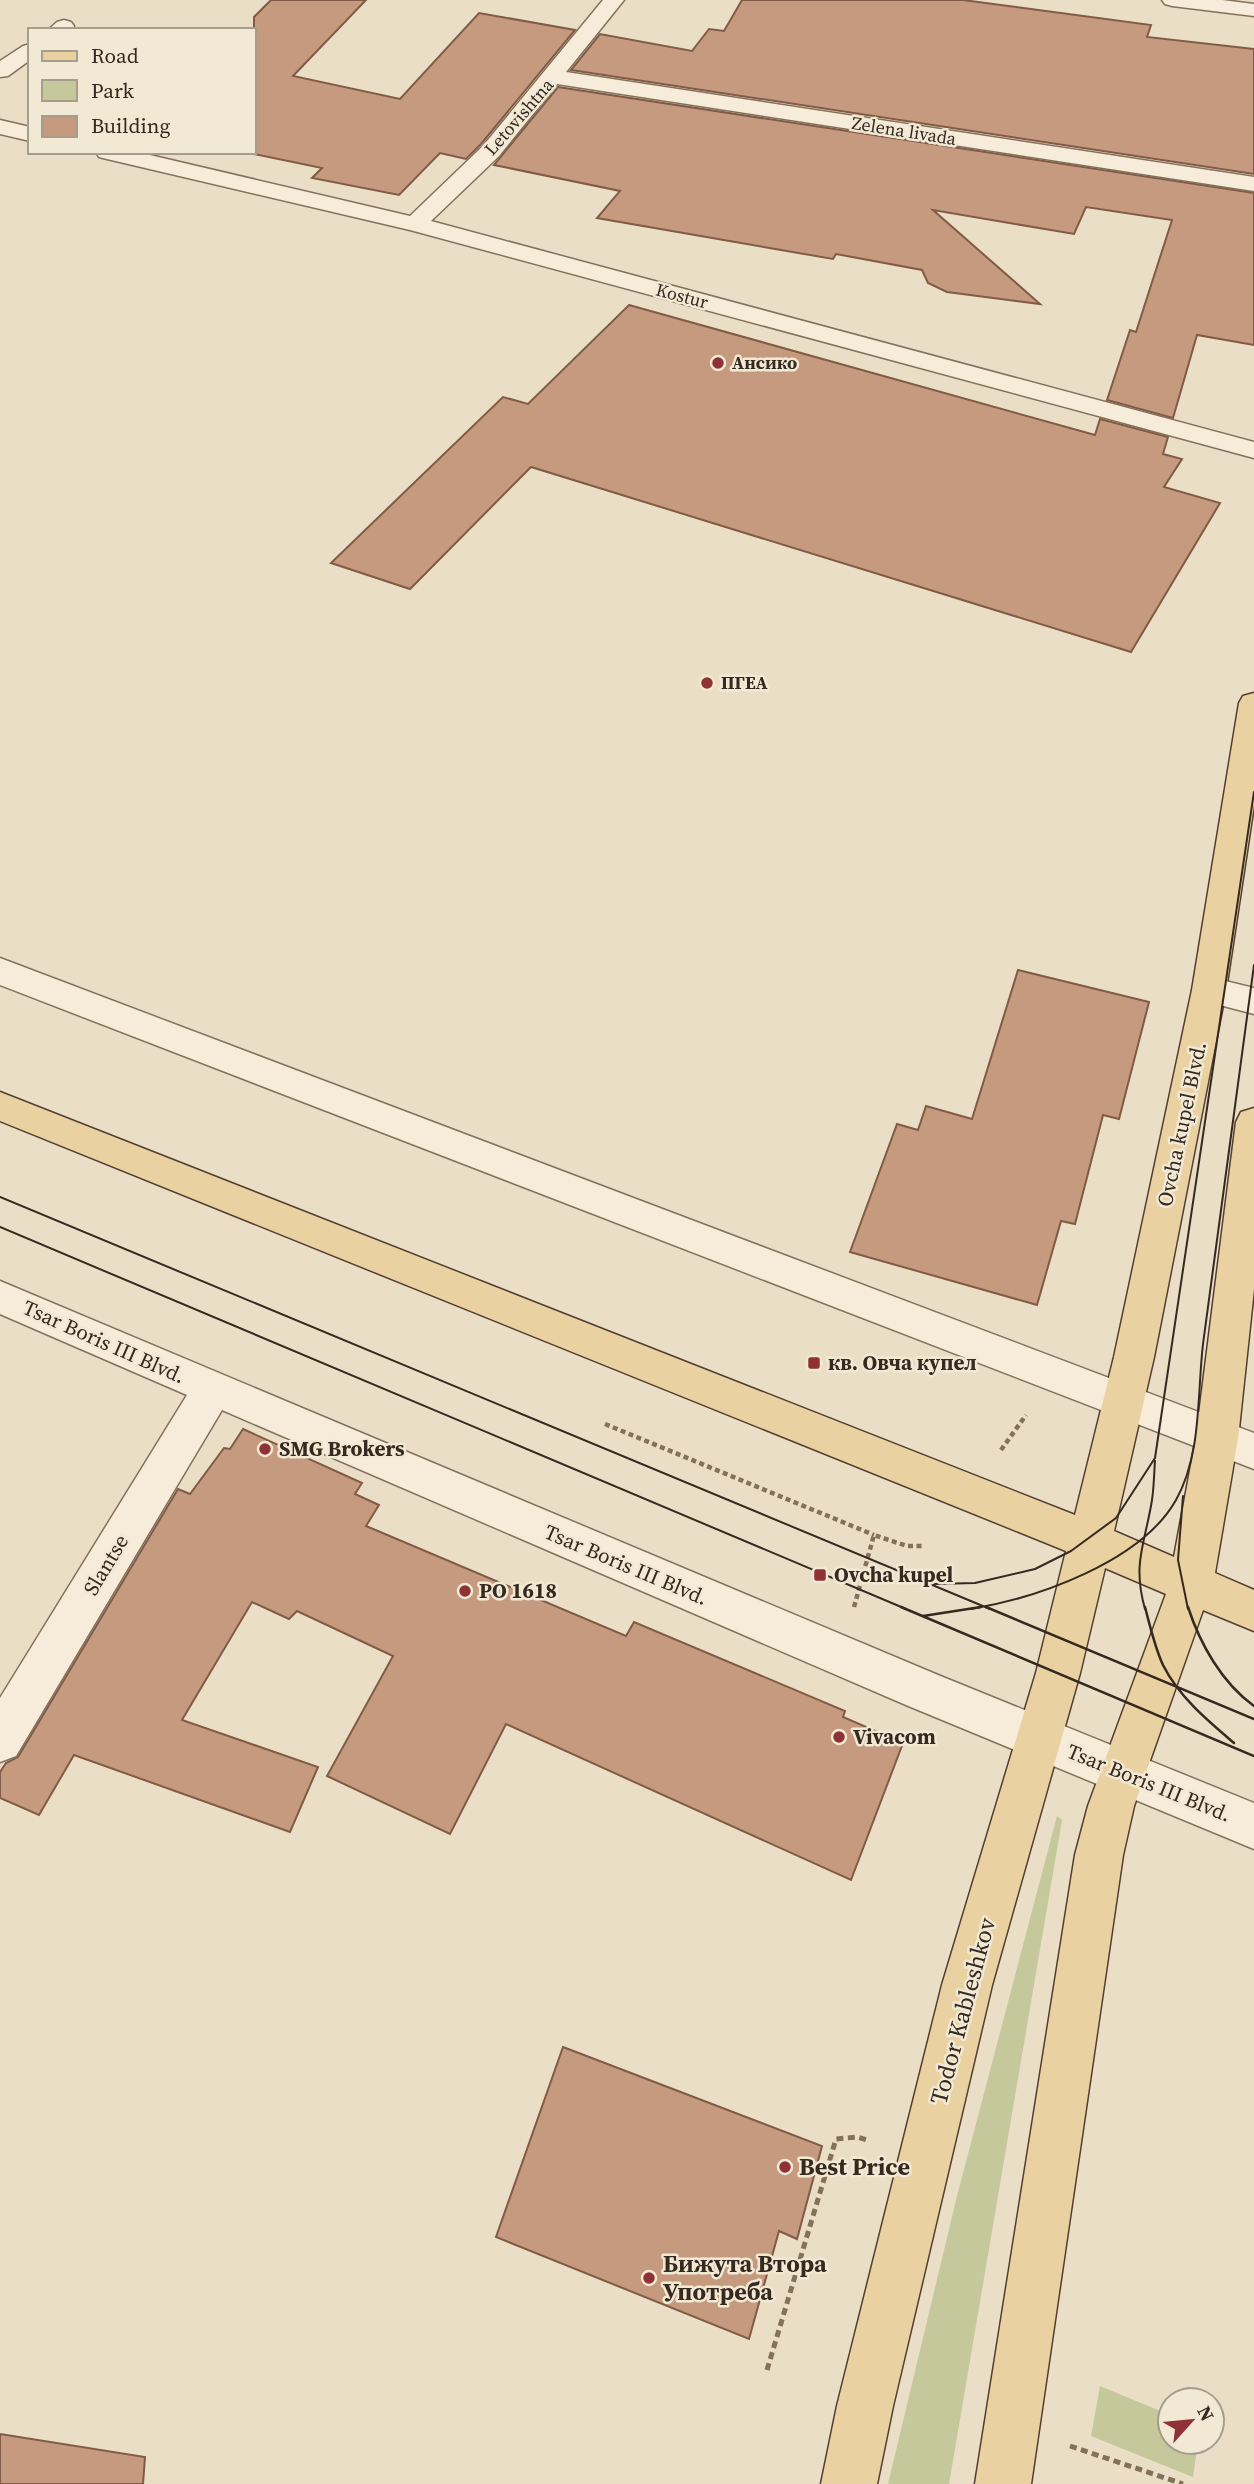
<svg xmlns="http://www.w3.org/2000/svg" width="1254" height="2484" font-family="'Source Serif 4',serif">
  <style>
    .green { fill: #c4c89b }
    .building { fill: #c59a7f; stroke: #815b45; stroke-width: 2 }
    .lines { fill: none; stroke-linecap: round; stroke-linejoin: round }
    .minor-casing { stroke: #84715d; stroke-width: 3 }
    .major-casing { stroke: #523f31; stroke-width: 3 }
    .path-far1 { stroke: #84715d; stroke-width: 4.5; stroke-dasharray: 5 3.5; stroke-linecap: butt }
    .path { stroke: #84715d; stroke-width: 5; stroke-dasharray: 7 4.5; stroke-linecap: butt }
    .minor { fill: #f6ecd9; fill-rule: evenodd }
    .major { fill: #ead1a1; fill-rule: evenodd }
    .tram-far1 { stroke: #362a20; stroke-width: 2 }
    .tram { stroke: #362a20; stroke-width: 2.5 }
    .poi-dot { fill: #8e3236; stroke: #f2e9d5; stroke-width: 2.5 }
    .labels { text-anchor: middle; stroke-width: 5; stroke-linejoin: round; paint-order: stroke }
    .far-street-label { font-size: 18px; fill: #362a20; stroke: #f2e9d5 }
    .far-poi-label { font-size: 18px; font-weight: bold; fill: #362a20; stroke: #f2e9d5; text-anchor: start }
    .street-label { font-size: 21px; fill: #362a20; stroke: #f2e9d5 }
    .poi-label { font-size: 21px; font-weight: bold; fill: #362a20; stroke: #f2e9d5; text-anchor: start }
    .near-street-label { font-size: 24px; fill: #362a20; stroke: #f2e9d5 }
    .near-poi-label { font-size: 24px; font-weight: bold; fill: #362a20; stroke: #f2e9d5; text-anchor: start }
  </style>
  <rect width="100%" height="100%" fill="#eadec6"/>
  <path class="green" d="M1057,1816L1062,1820L949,2484H888L957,2196Z
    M1100,2386L1170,2415V2442H1198L1193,2477L1091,2436Z"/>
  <path class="building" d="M271,0H366L293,76L400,99L479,13L575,30L481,144L466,159L440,153L399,195L312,178L322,168L254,154V17Z
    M742,0H963L1151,25L1147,37L1254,49V174L571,70L600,34L692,51L709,29L724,31Z
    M558,87L1254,193V345L1197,335L1173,418L1107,400L1130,330L1136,332L1172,220L1086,207L1074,234L933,210L1040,304L947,292L928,283L922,270L836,254L833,259L597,218L620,191L494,165Z
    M629,305L1095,435L1100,419L1168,437L1163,454L1182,459L1164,487L1220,503L1131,652L531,467L410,589L331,563L503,397L528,404Z
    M1018,970L1149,1002L1119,1119L1103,1115L1075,1224L1061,1221L1037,1305L850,1252L897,1124L918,1130L926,1106L972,1119Z
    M243,1429L362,1483L355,1494L379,1505L366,1526L626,1636L634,1622L845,1711L843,1717L903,1743L851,1880L506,1724L450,1834L327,1776L393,1656L297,1611L289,1619L252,1602L182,1720L318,1767L290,1832L74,1755L39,1815L0,1798V1772L6,1763L18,1757L178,1489L190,1494L224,1448L230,1449Z
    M563,2047L822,2146L797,2239L779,2231L749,2339L496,2237Z
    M0,2434L145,2457L143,2484H0Z"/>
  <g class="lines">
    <defs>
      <path id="minor" d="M603,0H624L566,72L1254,177V191L557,84L499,156L431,221L1254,442V458L410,230L107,159L99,157L96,152H137L410,216L483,146Z
        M1162,0H1222L1254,4V16L1172,6L1165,4Z
        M64,20L71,22L74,26L72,30H48L57,22Z
        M30,44V60L8,76L0,77V61L23,46Z
        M0,120L30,127V141L0,134Z
        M0,958L1254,1433V1469L0,985Z
        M1209,977L1254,988V1014L1197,999L1192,990L1197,981Z
        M0,1281L938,1675L1254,1803V1849L906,1705L222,1410L16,1756L0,1762V1698L187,1395L0,1314Z"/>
      <path id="major" d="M1254,693V805L1226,990L1154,1357L1114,1531L1174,1557L1196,1438L1236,1122L1241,1112L1254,1108V1289L1238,1438L1215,1573L1254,1590V1631L1203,1610L1134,1806L1123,1855L1031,2484H975L1075,1855L1088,1806L1166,1594L1105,1568L1080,1673L992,1985L893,2406L877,2484H821L837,2406L942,1985L1036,1673L1066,1551L0,1121V1092L1075,1515L1114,1357L1192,990L1239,703L1243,696Z"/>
    </defs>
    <use href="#minor" class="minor-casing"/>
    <use href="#major" class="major-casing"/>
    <path class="path-far1" d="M605,1424L874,1535
      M1001,1450L1026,1415
      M854,1607L874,1535L907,1546H925"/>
    <path class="path" d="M767,2370L836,2139L857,2137L867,2140
      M1070,2446L1183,2484"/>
    <use href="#minor" class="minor"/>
    <use href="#major" class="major"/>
    <path class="tram-far1" d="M0,1197L990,1609
      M0,1227L906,1609
      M1183,1496L1178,1560L1188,1609
      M933,1584L975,1583L1035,1569L1071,1551L1116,1518L1155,1458L1254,792
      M971,1609C1037,1598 1141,1562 1176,1500C1202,1454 1197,1394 1203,1344C1220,1218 1237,1091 1254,965
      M1145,1609C1132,1563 1145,1544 1152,1500C1154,1487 1154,1474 1155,1461"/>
    <path class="tram" d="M901,1607L1254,1756
      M986,1607L1254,1719
      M1145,1607C1150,1626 1155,1648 1163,1665C1179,1697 1208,1721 1234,1743
      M1188,1607C1200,1644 1222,1683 1254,1706
      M923,1616L981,1607"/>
  </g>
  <g class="poi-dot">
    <circle cx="718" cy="363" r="7"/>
    <circle cx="707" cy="683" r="7"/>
    <rect x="807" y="1356" width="14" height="14" rx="3.5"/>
    <circle cx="265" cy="1449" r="7"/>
    <rect x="813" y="1568" width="14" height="14" rx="3.5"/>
    <circle cx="465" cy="1591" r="7"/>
    <circle cx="839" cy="1737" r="7"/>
    <circle cx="785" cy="2167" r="7"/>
    <circle cx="649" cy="2278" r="7"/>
  </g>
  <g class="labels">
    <g class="far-street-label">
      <text transform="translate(519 117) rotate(-49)" y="6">Letovishtna</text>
      <text transform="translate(904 131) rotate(9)" y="6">Zelena livada</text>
      <text transform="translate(682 296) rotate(15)" y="6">Kostur</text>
    </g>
    <g class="far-poi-label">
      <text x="732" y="369">Ансико</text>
      <text x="721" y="689">ПГЕА</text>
    </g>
    <g class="street-label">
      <text transform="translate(1182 1124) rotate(-78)" y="7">Ovcha kupel Blvd.</text>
      <text transform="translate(104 1342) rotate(24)" y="7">Tsar Boris III Blvd.</text>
      <text transform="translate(106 1565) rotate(-59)" y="7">Slantse</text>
      <text transform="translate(626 1565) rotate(23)" y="7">Tsar Boris III Blvd.</text>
      <text transform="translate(1149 1783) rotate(22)" y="7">Tsar Boris III Blvd.</text>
    </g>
    <g class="poi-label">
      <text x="828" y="1370">кв. Овча купел</text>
      <text x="279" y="1456">SMG Brokers</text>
      <text x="834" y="1582">Ovcha kupel</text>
      <text x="479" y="1598">PO 1618</text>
      <text x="853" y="1744">Vivacom</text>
    </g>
    <g class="near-street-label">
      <text transform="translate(963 2011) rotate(-75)" y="8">Todor Kableshkov</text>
    </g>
    <g class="near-poi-label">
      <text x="799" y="2175">Best Price</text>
      <text x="663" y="2272">Бижута Втора<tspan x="663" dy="28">Употреба</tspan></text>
    </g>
  </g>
  <rect x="28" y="28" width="228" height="126" fill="#f2e9d5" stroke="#a79d8d" stroke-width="2"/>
  <rect x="42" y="51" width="35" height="10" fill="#ead1a1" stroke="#a79d8d" stroke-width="2"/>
  <text x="91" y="63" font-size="21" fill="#362a20">Road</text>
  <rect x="42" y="80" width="35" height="21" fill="#c4c89b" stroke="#a79d8d" stroke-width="2"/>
  <text x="91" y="98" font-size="21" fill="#362a20">Park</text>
  <rect x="42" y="116" width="35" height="21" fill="#c59a7f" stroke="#a79d8d" stroke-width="2"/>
  <text x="91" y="133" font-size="21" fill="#362a20">Building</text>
  <g transform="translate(1191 2421) rotate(63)"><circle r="33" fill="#f2e9d5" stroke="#a79d8d" stroke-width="2"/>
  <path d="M0-5L12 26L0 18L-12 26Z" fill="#8e3236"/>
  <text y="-10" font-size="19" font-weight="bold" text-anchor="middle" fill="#362a20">N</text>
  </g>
</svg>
